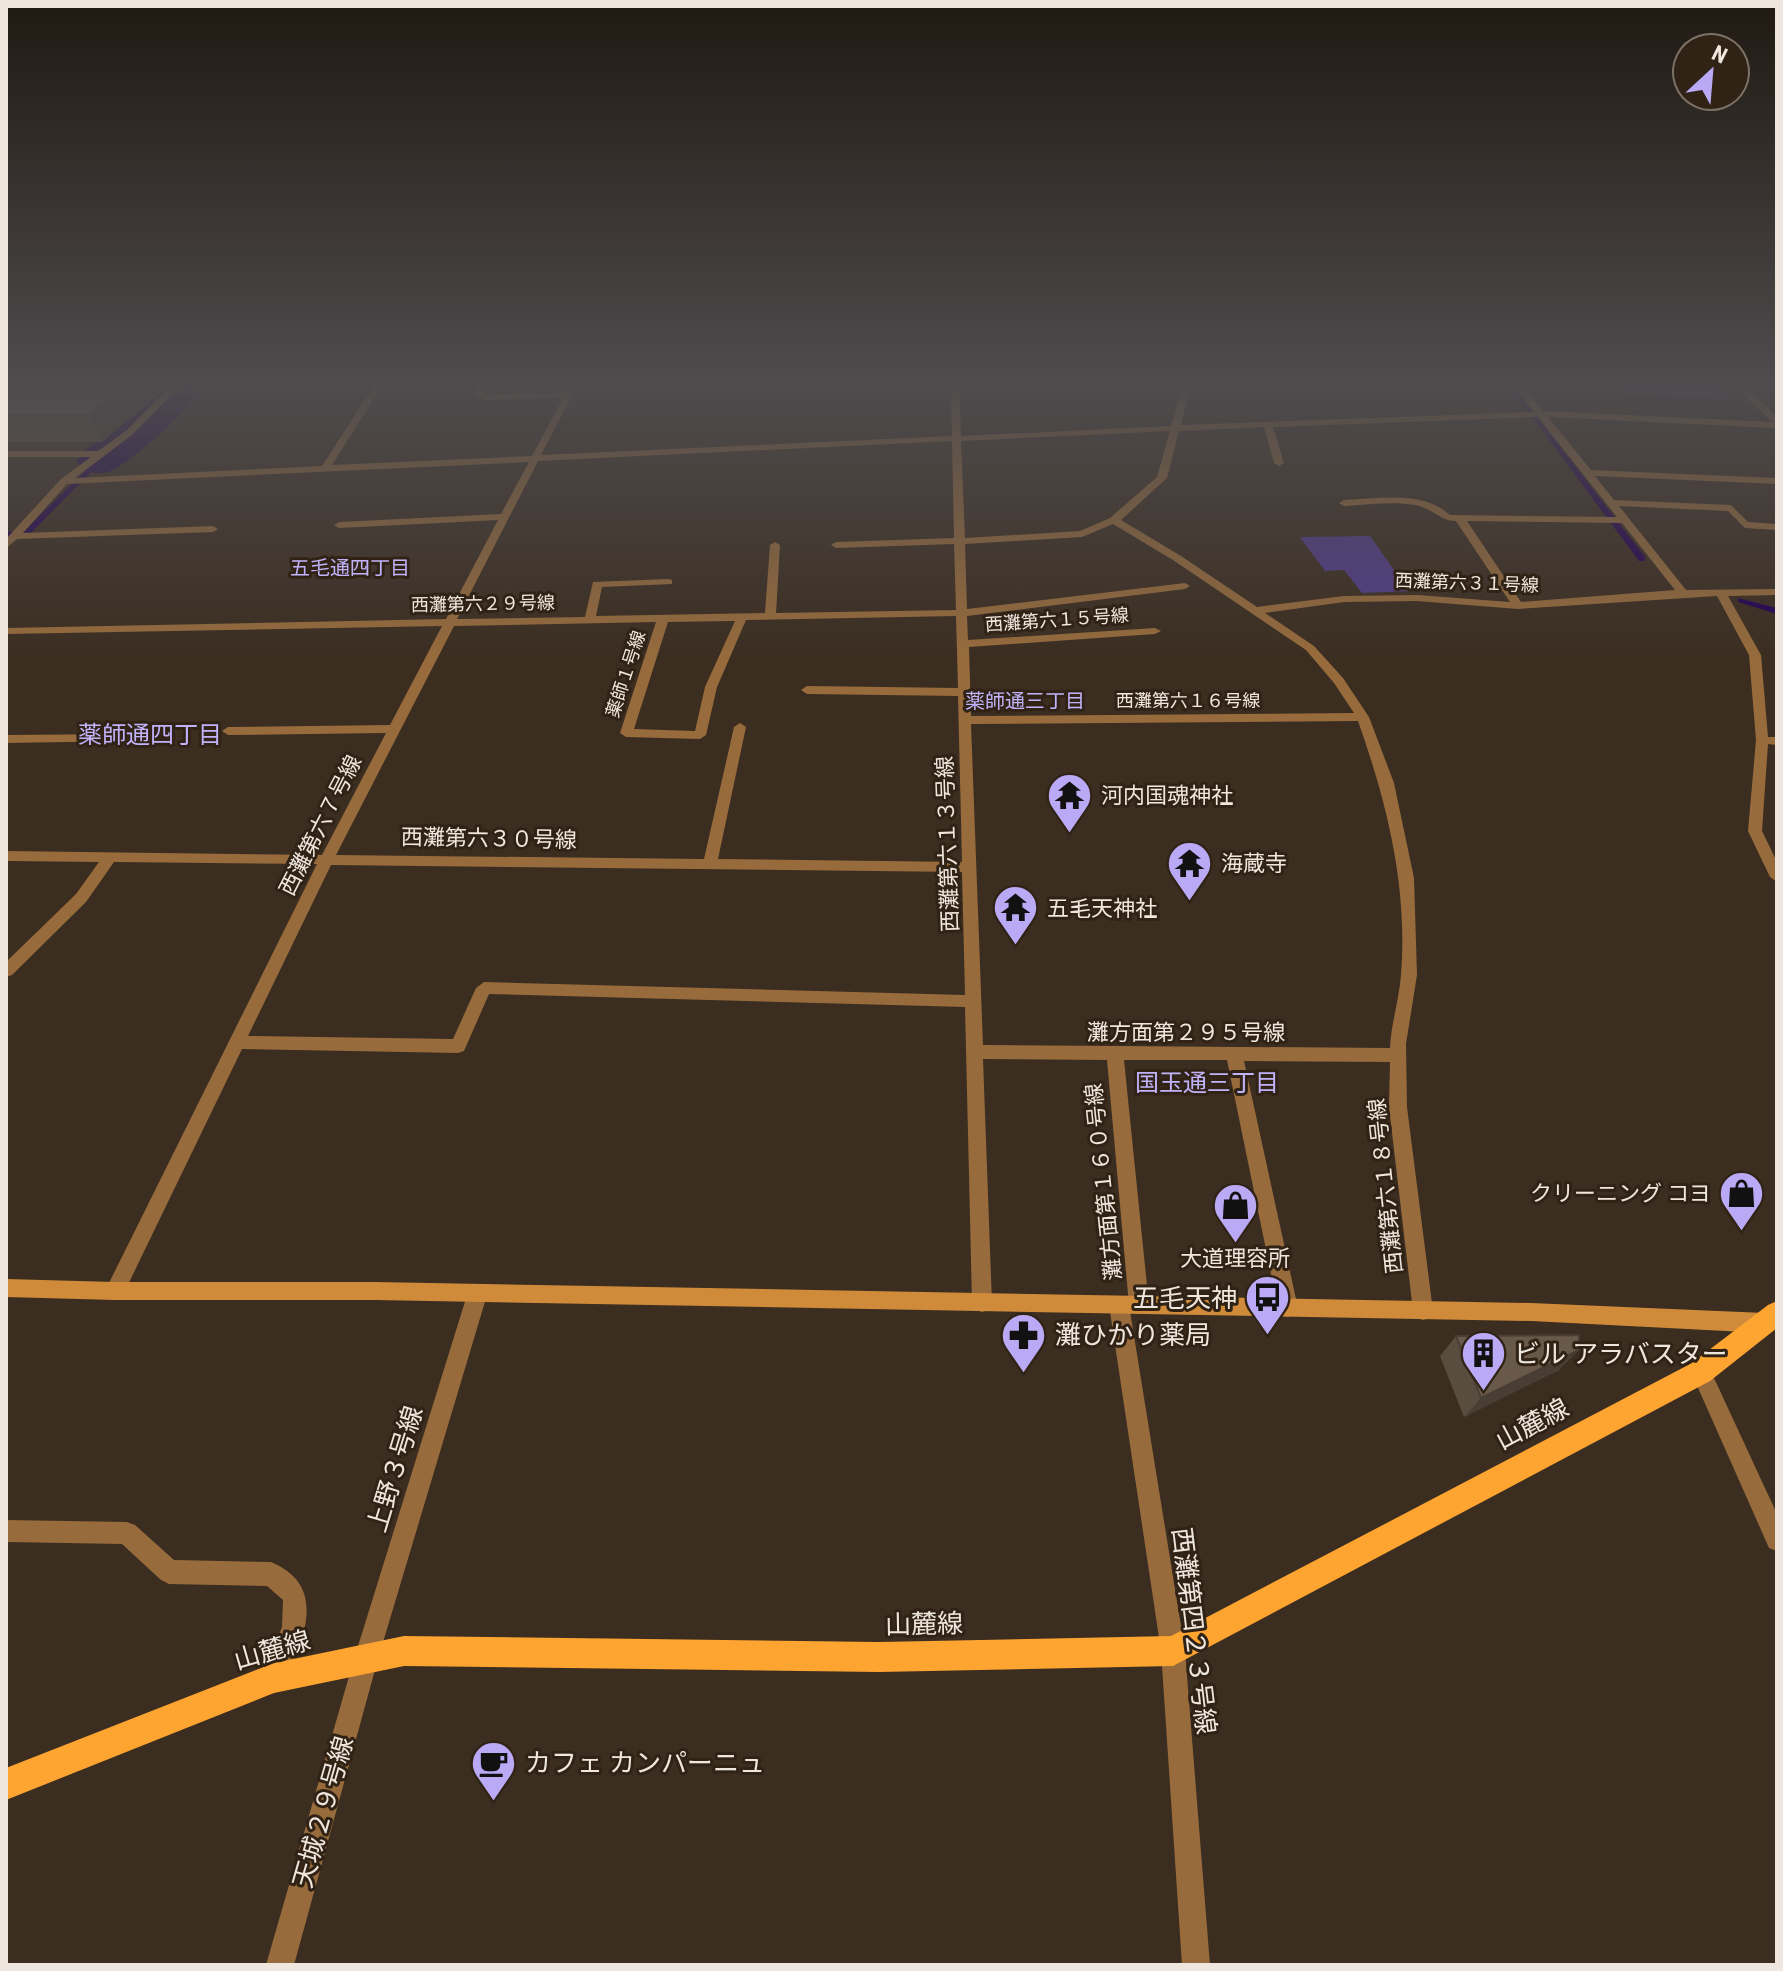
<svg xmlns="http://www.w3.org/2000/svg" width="1783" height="1971" font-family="'Roboto Condensed','Noto Sans JP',sans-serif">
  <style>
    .green { fill: #513b89 }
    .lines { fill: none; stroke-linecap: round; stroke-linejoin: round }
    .stream { fill: #240152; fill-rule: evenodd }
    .river { fill: #240152; fill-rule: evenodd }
    .street { fill: #976b3c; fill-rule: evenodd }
    .secondary { fill: #d08b3a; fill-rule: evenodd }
    .primary { fill: #fda431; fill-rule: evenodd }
    .wall { fill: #594d40 }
    .shaded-wall { fill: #493e34 }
    .building { fill: #68594a; stroke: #493e34; stroke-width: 2 }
    .labels { text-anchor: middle; stroke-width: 6; stroke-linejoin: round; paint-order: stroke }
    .far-street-label { font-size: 18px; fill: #efe6dd; stroke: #302316 }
    .far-neighbourhood-label { font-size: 20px; fill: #c1b3fa; stroke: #302316 }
    .poi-label { font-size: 22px; fill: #efe6dd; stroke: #302316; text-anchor: start }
    .street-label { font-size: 22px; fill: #efe6dd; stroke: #302316 }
    .neighbourhood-label { font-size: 24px; fill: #c1b3fa; stroke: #302316 }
    .near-poi-label { font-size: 26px; fill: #efe6dd; stroke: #302316; text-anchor: start }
    .near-street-label { font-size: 26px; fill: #efe6dd; stroke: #302316 }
  </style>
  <rect width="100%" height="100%" fill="#3b2d20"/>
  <path class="green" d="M1613,384H1719L1733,399L1622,394Z
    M1370,536L1409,591L1362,593L1344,570L1325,571L1300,537Z"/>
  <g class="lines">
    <path class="stream" d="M1503,384H1510L1542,423L1645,557V561H1639L1538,425Z
      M96,460L102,461L30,534L6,536V532L25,530Z
      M1738,598L1777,608V614L1738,602Z"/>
    <path class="river" d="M165,384H206C190,408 139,456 113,470C103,475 93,473 83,470L77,461L83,452L142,408Z"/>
    <path class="street" d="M173,384H182L133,434L75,478L322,466L375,384H383L332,465L532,456L563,398L484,400L474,394L479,384H487L483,393L485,394L565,392L570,384H578L541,455L952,436L951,384H959L961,436L1171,426L1183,384H1191L1181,425L1534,412L1513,384H1522L1543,411L1772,422L1733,384H1742L1777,417V428L1548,417L1591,470L1777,478V484L1595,476L1614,500L1731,505L1748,522L1777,524V530L1745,528L1728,511L1619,506L1686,590L1777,589V595L1728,596L1761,655L1768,737H1777V745L1768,744L1762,831L1777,862V882L1770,877L1748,831L1756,740L1749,655L1717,596L1518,609L1417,601L1344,602L1265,613L1314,646L1343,678L1369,717L1394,783L1414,878L1417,975L1406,1044L1407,1107L1433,1311L1430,1318L1423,1320L1416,1318L1413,1311L1389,1107L1390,1062L1244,1061L1298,1308L1295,1315L1288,1317L1281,1315L1278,1308L1227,1060H1124L1149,1305L1146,1312L1139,1314L1132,1312L1129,1305L1185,1651L1210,1965H1182L1161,1651L1109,1305L1112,1298L1119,1296L1126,1298L1129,1305L1107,1060L983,1059L992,1303L989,1310L982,1312L975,1310L972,1303L965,1007L489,994L464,1051L458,1053L242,1049L122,1297L115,1300L108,1297L105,1291L108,1285L317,864L114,862L86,902L12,975L6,977V962L76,894L99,862L6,861V851L322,855L386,733L228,735L222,731L228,727L390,725L442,626L6,634V628L446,619L498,520L339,528L334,525L339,522L501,514L529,462L67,484L23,533L213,526L218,529L213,532L17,539L6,548V539L61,479L91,457H6V451H98L127,430ZM1538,417L1617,517L1450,515C1422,490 1379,499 1344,500L1339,503L1344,506C1368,505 1392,501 1415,505C1432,508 1440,521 1456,521L1510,602L1417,595L1344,596L1257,607L1181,556L1121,520L1167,478L1179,431L1264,427L1274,463L1279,466L1284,463L1273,427ZM1170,431L1157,477L1110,518L1080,531L965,538L961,441ZM952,441L954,538L836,542L831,545L836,548L954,544L956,610L776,613L780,545L775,542L770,545L765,613L596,616L602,587L672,584V580L668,579L593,582L585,617L457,619L538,461ZM1467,521L1622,523L1675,590L1521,602ZM1113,524L1173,560L1306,650L1334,683L1354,713L971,716L969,647L1155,634L1161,631L1155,628L968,640L967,616L1185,589L1190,586L1185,583L967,609L965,544L1082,537ZM956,616L958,688L807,686L801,690L807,694L958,696L962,862L718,859L746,727L740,723L734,727L704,859L336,855L454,626L656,622L620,733L626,737L700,739L706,735L717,687L746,620ZM735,621L705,687L695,731L634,729L668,622ZM1358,721C1387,803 1408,887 1401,975C1399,1000 1391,1024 1390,1048L983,1045L971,724ZM331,865L962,872L965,995L484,982L476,988L453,1039L248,1036Z
      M127,734L132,735V741L6,743V735Z
      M477,1286L484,1289L487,1295L378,1659L294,1965H266L354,1659L467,1295L470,1289Z
      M1701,1362L1708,1365L1777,1514V1551L1769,1548L1691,1372L1694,1365Z
      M6,1520L127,1522L135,1525L174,1560L271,1562C331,1587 301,1643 283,1687L274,1690L265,1687L262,1678L282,1627L283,1600L267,1586L169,1584L161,1580L122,1544L6,1542Z"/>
    <path class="secondary" d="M6,1279L115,1282H376L1531,1303L1765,1313L1772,1316L1775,1323L1772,1330L1765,1333L1531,1321L376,1300H115L6,1297Z"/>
    <path class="primary" d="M1777,1301V1328L1710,1381L1173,1666L879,1672L404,1666L274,1693L6,1800V1768L274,1663L404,1636L879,1642L1171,1636L1692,1363L1768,1305Z"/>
  </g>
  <path class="wall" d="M6,384L161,392L102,442H6Z
    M194,384H304L299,391L197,393Z
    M1456,1336L1559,1370L1464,1417L1440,1356Z"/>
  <path class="shaded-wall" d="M127,384H157L161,392L102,442L88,415Z
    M297,384H304L299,391Z
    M1579,1350L1559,1370L1464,1417L1481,1398Z"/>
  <path class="building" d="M6,384H127L88,415H6Z
    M1579,1335V1350L1481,1398L1456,1336Z"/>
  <linearGradient id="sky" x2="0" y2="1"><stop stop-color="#201912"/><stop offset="0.58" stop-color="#4f4c4e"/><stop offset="1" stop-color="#4f4c4e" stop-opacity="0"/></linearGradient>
  <rect width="1783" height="660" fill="url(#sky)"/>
  <defs>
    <symbol id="temple-pin" viewBox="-11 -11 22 30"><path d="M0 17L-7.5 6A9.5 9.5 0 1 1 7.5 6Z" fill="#baaaf6" stroke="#302316"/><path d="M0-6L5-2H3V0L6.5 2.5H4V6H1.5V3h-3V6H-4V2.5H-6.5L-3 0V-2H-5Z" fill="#111"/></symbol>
    <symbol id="shop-pin" viewBox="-11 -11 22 30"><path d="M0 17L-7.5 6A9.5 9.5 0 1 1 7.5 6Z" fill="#baaaf6" stroke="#302316"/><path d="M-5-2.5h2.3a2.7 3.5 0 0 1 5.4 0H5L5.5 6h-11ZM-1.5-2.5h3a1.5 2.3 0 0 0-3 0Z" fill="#111"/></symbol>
    <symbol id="bus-pin" viewBox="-11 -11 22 30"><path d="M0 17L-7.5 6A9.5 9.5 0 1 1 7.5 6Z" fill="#baaaf6" stroke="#302316"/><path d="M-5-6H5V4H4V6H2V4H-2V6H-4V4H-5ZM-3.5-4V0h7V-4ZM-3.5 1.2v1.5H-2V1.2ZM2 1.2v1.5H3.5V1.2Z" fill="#111"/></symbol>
    <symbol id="pharmacy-pin" viewBox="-11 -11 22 30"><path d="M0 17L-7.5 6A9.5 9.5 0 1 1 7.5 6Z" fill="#baaaf6" stroke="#302316"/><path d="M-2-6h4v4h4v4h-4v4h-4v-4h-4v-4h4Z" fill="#111"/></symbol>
    <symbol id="building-pin" viewBox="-11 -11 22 30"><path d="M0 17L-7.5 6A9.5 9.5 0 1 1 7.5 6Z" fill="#baaaf6" stroke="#302316"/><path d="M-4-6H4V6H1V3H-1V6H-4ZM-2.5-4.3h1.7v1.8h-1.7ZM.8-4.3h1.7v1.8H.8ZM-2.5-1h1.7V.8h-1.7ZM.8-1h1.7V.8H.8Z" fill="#111"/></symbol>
    <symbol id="cafe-pin" viewBox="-11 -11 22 30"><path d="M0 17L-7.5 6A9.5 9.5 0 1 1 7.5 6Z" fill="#baaaf6" stroke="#302316"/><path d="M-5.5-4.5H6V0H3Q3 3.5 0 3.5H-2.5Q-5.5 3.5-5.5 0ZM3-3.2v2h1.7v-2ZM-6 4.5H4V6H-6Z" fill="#111"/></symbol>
  </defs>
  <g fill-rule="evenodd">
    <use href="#temple-pin" x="1044" y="770" width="51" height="69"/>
    <use href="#temple-pin" x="1164" y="838" width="51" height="69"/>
    <use href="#temple-pin" x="990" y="882" width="51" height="69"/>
    <use href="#shop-pin" x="1716" y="1168" width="51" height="69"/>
    <use href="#shop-pin" x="1210" y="1180" width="51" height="69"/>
    <use href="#bus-pin" x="1242" y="1272" width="51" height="69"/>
    <use href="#pharmacy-pin" x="998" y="1310" width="51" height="69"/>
    <use href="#building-pin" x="1458" y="1328" width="51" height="69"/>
    <use href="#cafe-pin" x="468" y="1738" width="51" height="69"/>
  </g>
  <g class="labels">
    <g class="far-street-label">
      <text transform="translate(1467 583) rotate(2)" y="6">西灘第六３１号線</text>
      <text transform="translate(483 604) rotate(-1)" y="6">西灘第六２９号線</text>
      <text transform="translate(1057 620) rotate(-4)" y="6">西灘第六１５号線</text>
      <text transform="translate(626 674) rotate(-72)" y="6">薬師１号線</text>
      <text x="1188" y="707">西灘第六１６号線</text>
    </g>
    <g class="far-neighbourhood-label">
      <text x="350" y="575">五毛通四丁目</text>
      <text x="1025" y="708">薬師通三丁目</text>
    </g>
    <g class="poi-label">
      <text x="1101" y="803">河内国魂神社</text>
      <text x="1221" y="871">海蔵寺</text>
      <text x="1047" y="916">五毛天神社</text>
      <text x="1711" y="1201" text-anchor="end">クリーニング コヨ</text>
      <text x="1235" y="1266" text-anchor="middle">大道理容所</text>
    </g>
    <g class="street-label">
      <text transform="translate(320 825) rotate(-63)" y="8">西灘第六７号線</text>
      <text transform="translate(489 838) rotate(1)" y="8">西灘第六３０号線</text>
      <text transform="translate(947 844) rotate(-92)" y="8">西灘第六１３号線</text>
      <text x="1186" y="1040">灘方面第２９５号線</text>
      <text transform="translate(1103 1182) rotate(-96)" y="8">灘方面第１６０号線</text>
      <text transform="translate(1385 1186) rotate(-96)" y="8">西灘第六１８号線</text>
    </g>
    <g class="neighbourhood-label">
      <text x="150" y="743">薬師通四丁目</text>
      <text x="1207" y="1091">国玉通三丁目</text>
    </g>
    <g class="near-poi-label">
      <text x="1237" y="1307" text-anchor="end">五毛天神</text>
      <text x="1055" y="1344">灘ひかり薬局</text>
      <text x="1514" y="1363">ビル アラバスター</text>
      <text x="525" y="1772">カフェ カンパーニュ</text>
    </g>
    <g class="near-street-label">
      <text transform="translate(1532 1424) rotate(-28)" y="9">山麓線</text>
      <text transform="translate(395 1469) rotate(-73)" y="9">上野３号線</text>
      <text transform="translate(924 1624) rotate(-1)" y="9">山麓線</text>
      <text transform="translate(1194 1631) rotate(83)" y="9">西灘第四２３号線</text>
      <text transform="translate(272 1650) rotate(-16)" y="9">山麓線</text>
      <text transform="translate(323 1812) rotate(-74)" y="9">天城２９号線</text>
    </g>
  </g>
  <rect width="1783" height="1971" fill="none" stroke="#efe6dd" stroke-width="16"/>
  <g transform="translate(1711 72) rotate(26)"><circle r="38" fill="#302316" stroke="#7c7166" stroke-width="2"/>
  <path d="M0-6L14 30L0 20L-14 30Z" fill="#baaaf6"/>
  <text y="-12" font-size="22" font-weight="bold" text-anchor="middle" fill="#efe6dd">N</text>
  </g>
</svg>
